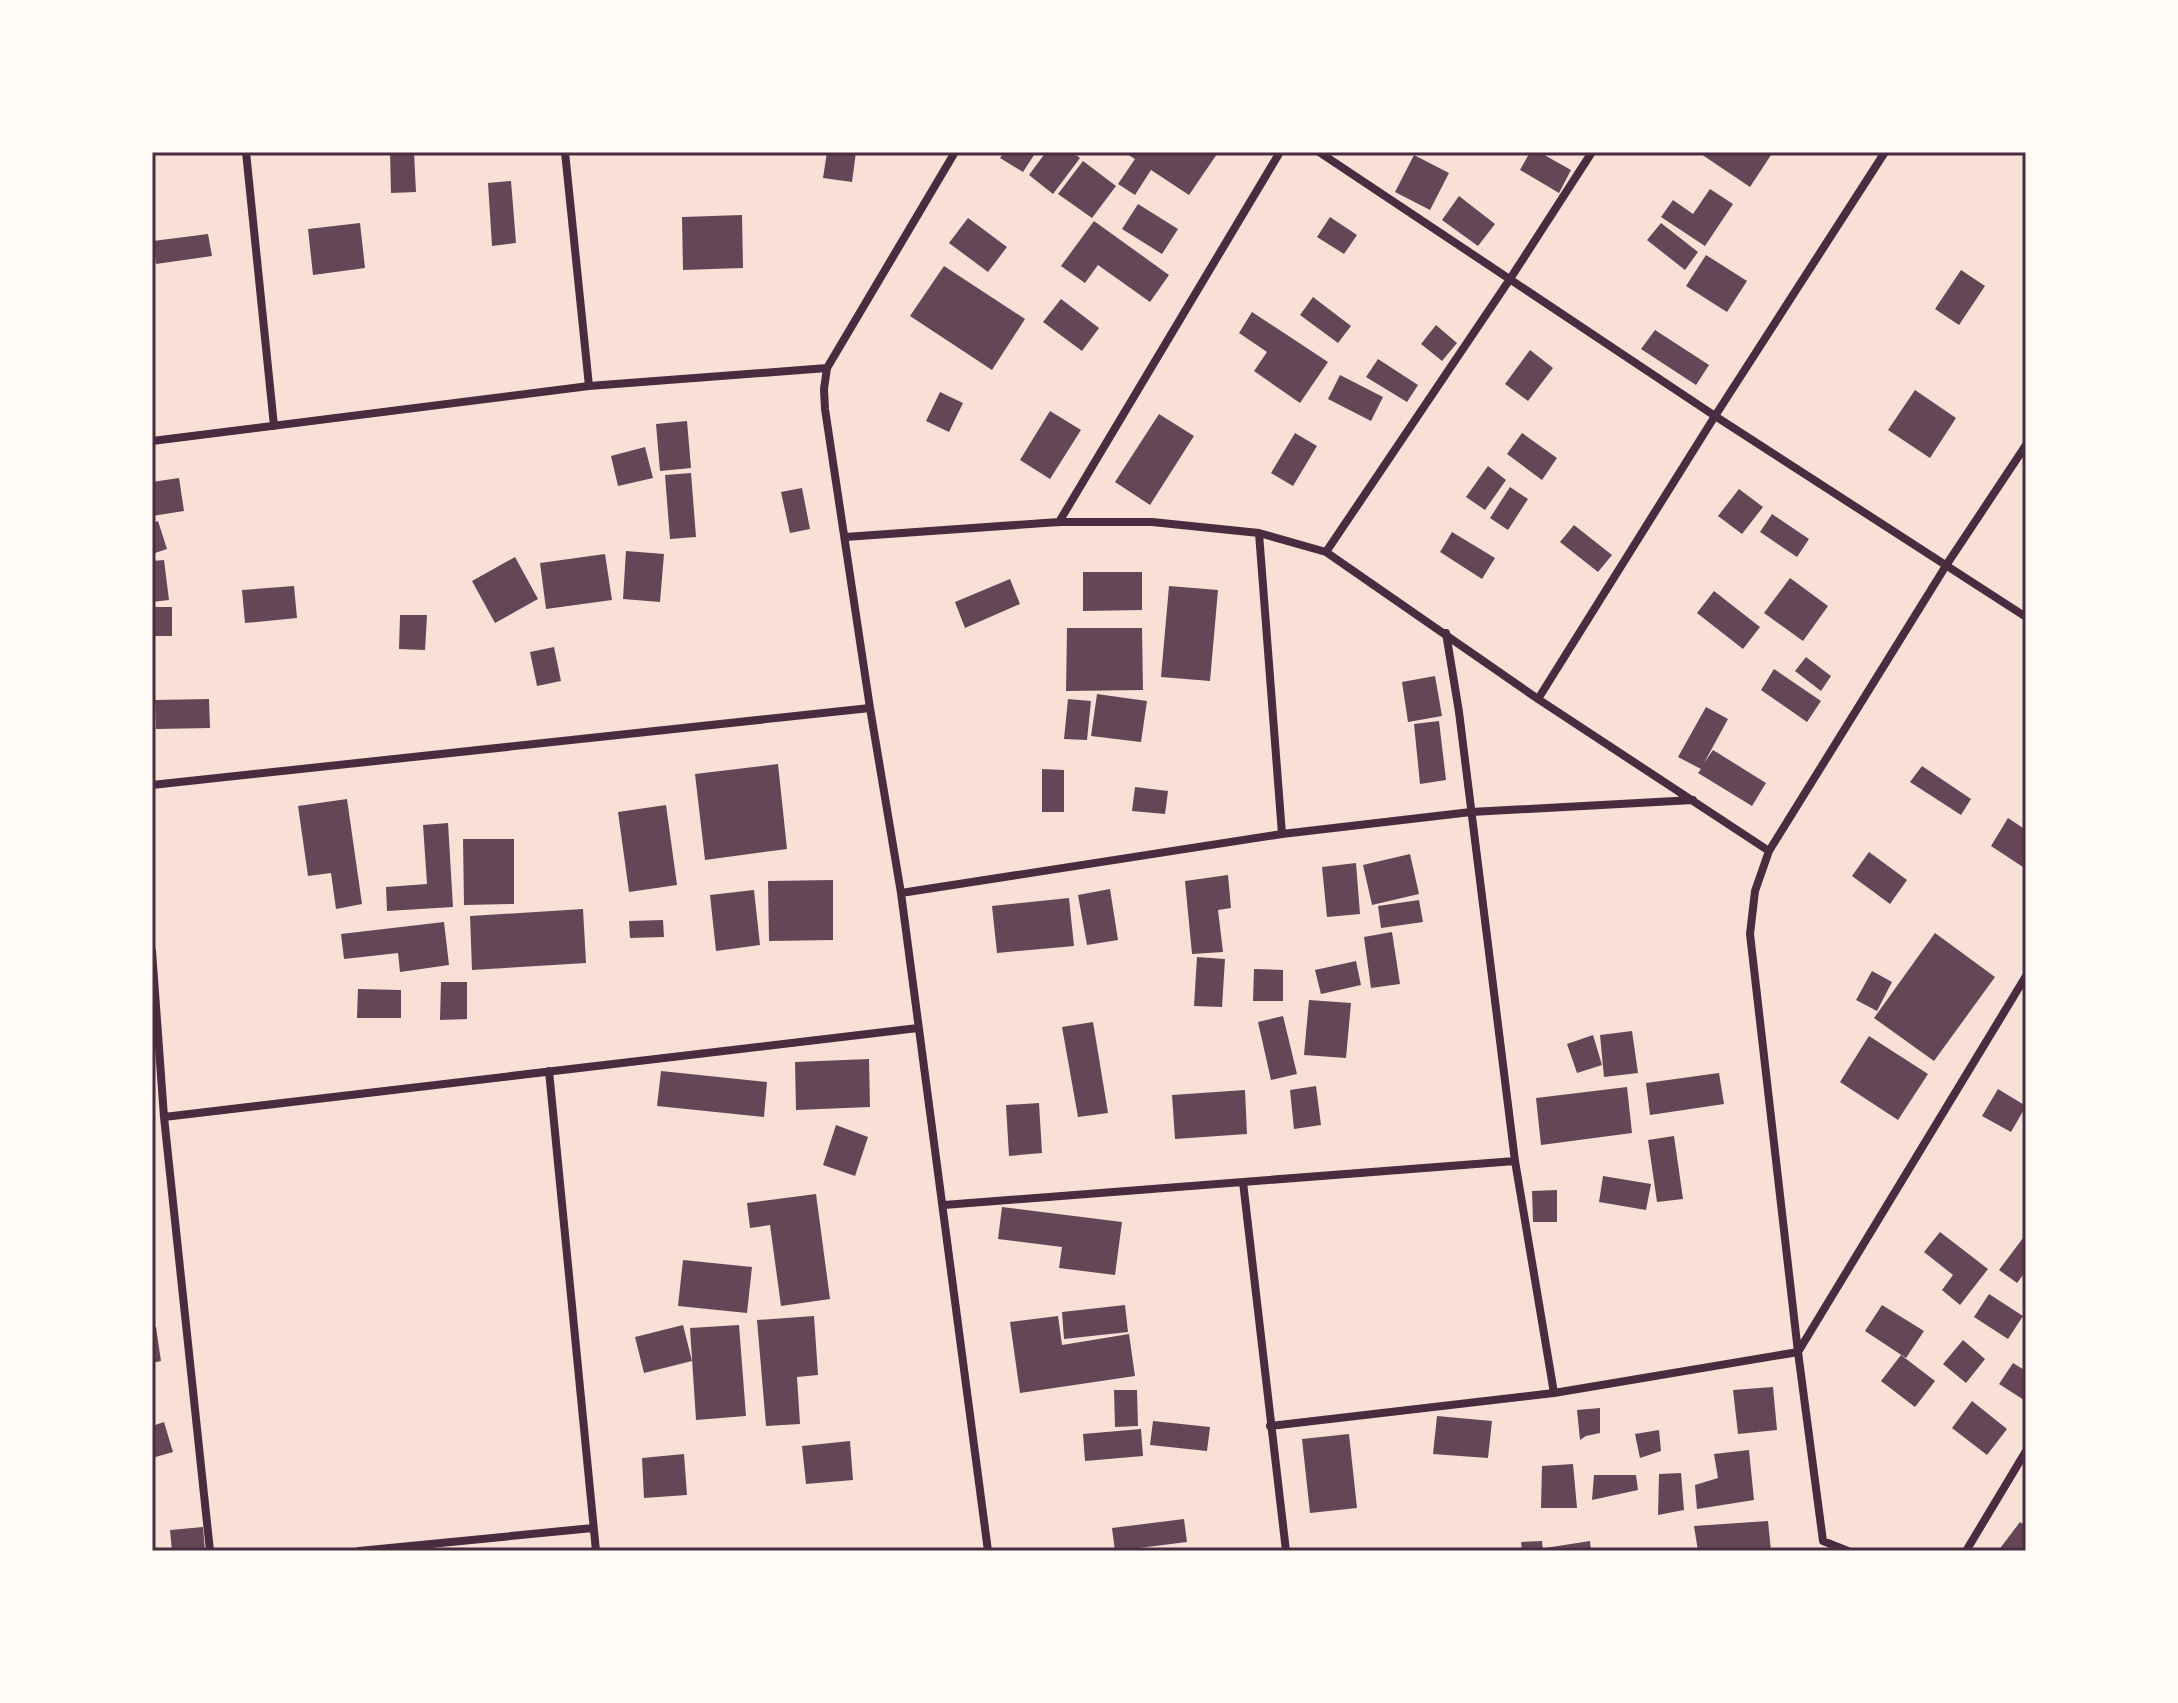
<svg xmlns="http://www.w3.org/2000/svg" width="2178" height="1703" font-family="Cabin,sans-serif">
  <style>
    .building { fill: #644757 }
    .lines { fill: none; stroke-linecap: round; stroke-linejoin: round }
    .minor { stroke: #4a2c40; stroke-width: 8 }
    .neatline { fill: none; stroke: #4a2c40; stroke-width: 3 }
  </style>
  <rect width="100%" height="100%" fill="#f7e1d7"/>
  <path class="building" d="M390,152H414L416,192L391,193Z
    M827,152H856L852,182L823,178Z
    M1004,152H1036L1023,172L1000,158Z
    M1046,152H1072L1080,158L1053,194L1029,175Z
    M1124,152H1213L1217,154L1189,195L1151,170L1135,195L1118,184L1135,159Z
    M1530,152H1539L1571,170L1559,193L1520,170Z
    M1698,152H1773L1750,187Z
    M1414,155L1449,173L1430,210L1395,192Z
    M1083,161L1116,186L1092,218L1058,194Z
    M511,181L516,243L492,246L488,183Z
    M1710,189L1733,204L1705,246L1661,217L1673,200L1693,214Z
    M1459,196L1495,224L1478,246L1442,220Z
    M1138,204L1178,229L1162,254L1122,229Z
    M742,215L743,268L683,270L682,217Z
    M1330,217L1357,235L1344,254L1317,237Z
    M968,218L1007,247L988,272L949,243Z
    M1094,221L1169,275L1150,302L1098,265L1085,283L1061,266Z
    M360,223L365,268L313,275L308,229Z
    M1661,223L1698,252L1685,270L1647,240Z
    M208,234L212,256L156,264L153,241Z
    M1706,255L1747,281L1727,312L1686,286Z
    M944,266L1025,319L992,370L910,316Z
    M1961,270L1985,286L1959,325L1935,309Z
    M1313,297L1351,326L1338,343L1300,315Z
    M1061,299L1099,328L1082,351L1043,322Z
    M1252,312L1328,362L1300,403L1254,371L1267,352L1239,333Z
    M1436,325L1457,343L1442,361L1421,344Z
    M1655,330L1709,365L1696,385L1641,349Z
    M1530,350L1553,368L1528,401L1505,384Z
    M1378,359L1418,385L1407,402L1366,377Z
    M1340,375L1383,397L1371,421L1328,399Z
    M1915,390L1956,418L1930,458L1888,430Z
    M940,392L963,403L949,432L926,421Z
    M1050,411L1081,430L1050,479L1020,460Z
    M1159,414L1194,436L1150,505L1115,482Z
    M687,421L691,468L660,471L656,424Z
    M1295,433L1317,446L1293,486L1271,473Z
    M1522,433L1557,458L1542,480L1507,454Z
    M645,447L653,478L618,486L611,456Z
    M1488,466L1506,480L1485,510L1466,497Z
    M691,473L696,537L670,539L665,475Z
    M179,478L184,511L152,516V482Z
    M1510,487L1528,499L1508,530L1490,518Z
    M802,488L810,529L790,533L781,492Z
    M1739,489L1763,507L1742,534L1718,516Z
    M1772,514L1809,539L1797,557L1760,532Z
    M158,521L167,549L152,554V523Z
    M1574,525L1612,555L1598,572L1560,542Z
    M1452,532L1495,558L1482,579L1440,552Z
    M626,551L664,554L660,602L623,599Z
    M605,554L612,600L546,609L540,563Z
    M515,557L538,599L495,623L472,581Z
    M164,560L169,600L152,602V561Z
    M1083,572H1142V610L1083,611Z
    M1790,578L1828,606L1803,641L1764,613Z
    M1010,579L1020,604L965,628L955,602Z
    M294,586L297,618L245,623L242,590Z
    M1169,586L1218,590L1210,681L1161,677Z
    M1714,591L1760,627L1743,649L1697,613Z
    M152,607H172V636H152Z
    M400,615H427L425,650L399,649Z
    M1067,628H1142L1143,690L1066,691Z
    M554,647L561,681L537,686L530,652Z
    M1806,657L1831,676L1821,691L1795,671Z
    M1774,669L1821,701L1807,722L1761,690Z
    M1435,676L1442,716L1408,722L1402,682Z
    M1097,694L1147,701L1141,742L1091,736Z
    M209,699L210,728L156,729L155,700Z
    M1068,699L1091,701L1087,740L1064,739Z
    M1706,707L1728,719L1704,763L1713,750L1766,783L1752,806L1698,773L1701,769L1678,757Z
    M1439,721L1446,780L1420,784L1414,724Z
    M778,764L787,849L705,860L695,774Z
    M1922,766L1971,799L1961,815L1910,782Z
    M1042,769L1064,770V812H1042Z
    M1135,787L1168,791L1165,814L1132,811Z
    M347,799L362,904L336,909L331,873L308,876L298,806Z
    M666,805L677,885L629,892L618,812Z
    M2008,818L2026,830V869L1991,846Z
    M448,823L453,907L387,911L386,887L427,884L423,825Z
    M463,839H514V904L464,905Z
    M1869,852L1907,880L1890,904L1852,876Z
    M1410,854L1419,894L1372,905L1363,865Z
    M1356,863L1360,914L1327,917L1322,867Z
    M1228,875L1231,908L1218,910L1223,952L1192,954L1185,881Z
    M833,880V940L769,941L768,881Z
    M1110,889L1118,940L1087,945L1078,895Z
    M754,890L760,945L716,951L710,895Z
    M1069,898L1074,946L997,953L992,906Z
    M1419,900L1423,922L1381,928L1378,906Z
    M583,909L586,963L472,970L470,916Z
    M663,920L664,937L630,938L629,921Z
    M444,922L449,965L400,972L398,953L344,959L341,934Z
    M1392,932L1400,984L1371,988L1364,937Z
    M1935,933L1995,977L1934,1061L1874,1018Z
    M1197,957L1225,959L1222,1007L1194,1006Z
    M1356,961L1361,985L1321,994L1315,970Z
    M1254,969L1283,970V1001H1253Z
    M1872,971L1892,982L1877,1011L1856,1000Z
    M441,982H467V1019L440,1020Z
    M358,989L401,990V1018H357Z
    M1309,1000L1351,1003L1346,1058L1304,1055Z
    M1283,1016L1297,1074L1271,1080L1258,1022Z
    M1093,1022L1108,1113L1078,1117L1062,1027Z
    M1632,1031L1638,1073L1604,1077L1600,1035Z
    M1593,1035L1602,1065L1577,1073L1567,1044Z
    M1869,1036L1928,1074L1898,1120L1840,1082Z
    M869,1059L870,1107L796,1110L795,1062Z
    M661,1071L767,1082L764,1117L657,1106Z
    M1719,1073L1724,1104L1650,1115L1646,1083Z
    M1316,1086L1321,1125L1294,1129L1290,1090Z
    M1627,1087L1632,1133L1541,1145L1536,1098Z
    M1998,1089L2026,1106L2011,1132L1982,1116Z
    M1245,1090L1247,1134L1175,1139L1172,1095Z
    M1039,1103L1042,1153L1009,1156L1006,1105Z
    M836,1125L868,1137L855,1176L823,1165Z
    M1674,1136L1683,1199L1657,1202L1648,1140Z
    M1603,1176L1651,1184L1646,1210L1599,1202Z
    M1557,1190V1222H1533L1532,1191Z
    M816,1194L830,1299L781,1306L770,1225L750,1228L747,1203Z
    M1002,1207L1122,1222L1115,1275L1059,1268L1062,1247L998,1239Z
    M1940,1232L1988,1269L1960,1305L1942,1290L1953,1275L1924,1252Z
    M2026,1234V1271L2017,1283L1999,1270Z
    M683,1260L752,1267L747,1313L678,1306Z
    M1989,1294L2023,1316L2008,1339L1974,1317Z
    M1125,1305L1128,1332L1064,1339L1062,1312Z
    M1882,1305L1924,1331L1906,1358L1865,1331Z
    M814,1316L818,1375L797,1377L800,1424L766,1426L757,1320Z
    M1058,1316L1062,1345L1129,1334L1135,1376L1020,1393L1010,1322Z
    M683,1325L692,1361L644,1373L635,1337Z
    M739,1325L746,1416L696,1420L690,1328Z
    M152,1327H156L161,1361L152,1363Z
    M1963,1340L1985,1359L1966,1383L1943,1364Z
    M1901,1355L1935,1381L1915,1407L1881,1381Z
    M2013,1363L2026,1371V1396L2024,1400L1999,1384Z
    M1773,1387L1777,1430L1738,1434L1733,1390Z
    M1114,1390H1137L1138,1426L1115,1427Z
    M1972,1401L2007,1429L1987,1455L1952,1428Z
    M1600,1408V1433L1586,1436L1580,1440L1577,1410Z
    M1437,1416L1492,1421L1488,1458L1433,1454Z
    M1153,1421L1210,1427L1207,1451L1150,1445Z
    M164,1422L173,1452L152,1458V1426Z
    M1141,1429L1143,1456L1085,1461L1083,1434Z
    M1659,1430L1661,1451L1640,1458L1635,1434Z
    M1349,1434L1357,1508L1310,1513L1302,1439Z
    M850,1441L853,1480L806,1484L802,1446Z
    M1749,1450L1754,1500L1697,1509L1695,1485L1718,1478L1714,1454Z
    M684,1454L687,1495L644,1498L642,1458Z
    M1573,1464L1577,1508H1541L1542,1466Z
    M1681,1473L1684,1510L1658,1515L1659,1474Z
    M1594,1475H1636L1638,1490L1592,1500Z
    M1184,1519L1187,1542L1115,1551L1112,1528Z
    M1768,1521L1771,1551H1698L1694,1526Z
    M2020,1522L2026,1526V1551H1998Z
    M203,1527L205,1551H172L170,1530Z
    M1542,1541L1543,1551H1522L1521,1542Z
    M1590,1541L1591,1551H1545V1548Z"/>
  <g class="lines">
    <path class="minor" d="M246,152L274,426
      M565,152L589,386
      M1319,152L1715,416L2026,617
      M827,368L824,389L825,409L870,708L901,893L988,1551
      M152,441L589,386L827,368L955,152
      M1059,522L1280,152
      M1259,533L1282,834
      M845,537L1059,522H1152L1259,533L1326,552L1538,699L1769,851
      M1326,552L1510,279L1592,152
      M1446,633L1459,712L1515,1161L1554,1393
      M1538,699L1715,416L1885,152
      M152,785L870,708
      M901,893L1282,834L1471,812L1693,800
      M152,951L164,1117L210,1551
      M549,1071L596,1551
      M164,1117L918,1028
      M1243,1182L1286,1551
      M944,1205L1515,1161
      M1270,1426L1554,1393L1798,1352L2026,976
      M359,1551L593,1528
      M1848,1551L1823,1541L1798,1352L1750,934L1755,891L1769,851L1947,564L2026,445
      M1966,1551L2026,1451"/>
  </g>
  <rect width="2178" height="1703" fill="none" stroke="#fffaf5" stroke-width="308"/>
  <rect x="154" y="154" width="1870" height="1395" class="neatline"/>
</svg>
